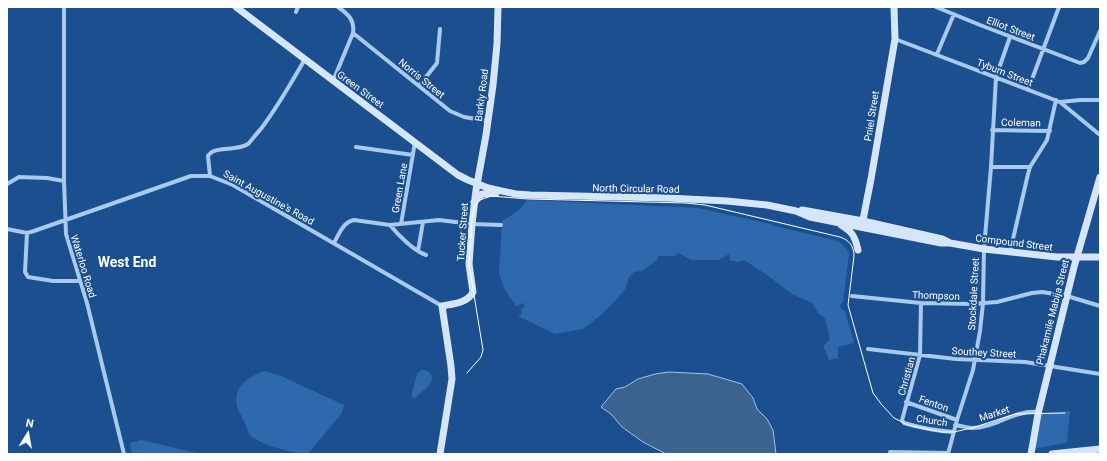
<svg xmlns="http://www.w3.org/2000/svg" width="1107" height="461" font-family="Roboto,sans-serif">
  <style>
    .green { fill: #2e69ad }
    .water { fill: #3c6290; stroke: #9cc4f0 }
    .lines { fill: none; stroke-linecap: round; stroke-linejoin: round }
    .street { stroke: #a9c9ee; stroke-width: 4 }
    .secondary { stroke: #d6e6fa; stroke-width: 7 }
    .tram { stroke: #fff; stroke-width: 1 }
    .labels { text-anchor: middle; stroke-width: 4; stroke-linejoin: round; paint-order: stroke }
    .street-label { font-size: 10px; fill: #fff; stroke: #1b4f8f }
    .district-label { font-size: 14px; font-weight: bold; fill: #fff; stroke: #1b4f8f }
  </style>
  <rect width="100%" height="100%" fill="#1b4f8f"/>
  <path class="green" d="M527,200L698,208L770,224L774,226L838,241L846,248L849,254L843,302L840,305L841,308L845,311L854,343L838,347V358L829,360L823,346L830,339L825,318L819,314L812,303L792,294L767,275L744,260L738,262L730,260L729,254L719,260H691L678,253L675,256H658V259L642,271L634,272L629,277L625,290L601,315L583,329L555,334L518,316L522,314L521,309L525,306L523,303L516,306L504,288L499,273L502,221L518,211Z
    M421,370C425,370 427,370 430,373C438,383 420,391 416,398L411,397L417,374Z
    M264,371L281,376L344,405L342,413L308,454C293,453 264,446 252,437C248,434 247,427 245,423C243,418 240,414 238,409C231,389 247,377 264,371Z
    M1070,411L1067,443L1032,449L1038,414Z
    M141,440L201,454H132L130,443Z"/>
  <path class="water" d="M669,372L708,374L742,384L753,398L757,409L767,419L773,430L776,454H666L643,442L622,427L611,414L601,407L616,389L625,387L638,379L655,374Z"/>
  <g class="lines">
    <path class="street" d="M64,7V181L66,234L87,303L124,454
      M936,7L980,25L1080,63L1084,62L1088,58L1100,31
      M296,12L298,7
      M353,33L450,111L464,117L488,121
      M895,39L1060,102L1100,135
      M937,54L954,14
      M333,81L353,33C355,20 348,14 338,7
      M419,86L437,63L440,29
      M1028,90L1059,7
      M1060,102L1080,100H1100
      M992,130L1050,131
      M356,147L413,155
      M991,167H1030
      M210,176L208,156C214,145 236,152 248,144C252,140 256,134 260,130C277,108 291,83 305,59
      M7,184L19,177L47,178L64,181
      M401,224L415,142
      M390,225C398,235 414,251 426,255
      M7,229L27,233L34,231L191,176H210L233,185L442,306
      M27,233L25,272L28,277L53,281H79
      M334,243C339,234 343,222 354,220L390,225L439,220L472,224L501,225
      M418,251L423,222
      M1010,252L1028,174L1030,167L1047,140L1056,100
      M852,296L921,303L971,304L997,302L1032,293L1042,292L1067,296L1100,306
      M921,303L920,355L902,420L904,423C921,428 937,431 954,432
      M868,349L956,359L1025,362L1100,374
      M906,402L957,420
      M955,425C960,426 966,427 971,428C993,429 1013,410 1038,412
      M890,452L948,453
      M948,454L957,420L973,370L980,331L983,303L984,249L991,167L996,77L1010,37"/>
    <path class="secondary" d="M236,7L458,175L468,180L488,188L516,194L530,195L668,198L727,201L767,205L796,211L810,217L941,243H950
      M474,202L482,194L496,193
      M802,210L863,221L942,239L950,243L984,249L1057,257H1100
      M841,225C853,232 855,237 858,250
      M862,225L871,179L895,39L894,7
      M440,454L452,379L451,366L442,306C452,304 468,303 473,292L469,264L472,224L476,190L486,135L493,85L497,44L498,7
      M1031,454L1038,414L1074,267L1100,177
      M1052,454L1100,449"/>
    <path class="tram" d="M467,373L481,357L483,350L469,264L472,217L475,206L480,200L491,196L528,199L686,203L705,205L840,237C849,240 854,246 854,256L848,305L873,393L882,405L894,418L908,425L942,432H954L972,428L1015,414L1065,413"/>
  </g>
  <g class="labels">
    <g class="street-label">
      <text transform="translate(1011 28) rotate(21)" y="4">Elliot Street</text>
      <text transform="translate(1005 72) rotate(21)" y="4">Tyburn Street</text>
      <text transform="translate(422 78) rotate(39)" y="4">Norris Street</text>
      <text transform="translate(361 89) rotate(36)" y="4">Green Street</text>
      <text transform="translate(481 95) rotate(-83)" y="4">Barkly Road</text>
      <text transform="translate(871 116) rotate(-81)" y="4">Pniel Street</text>
      <text transform="translate(1021 122) rotate(1)" y="4">Coleman</text>
      <text transform="translate(399 188) rotate(-80)" y="4">Green Lane</text>
      <text transform="translate(636 188) rotate(1)" y="4">North Circular Road</text>
      <text transform="translate(269 197) rotate(29)" y="4">Saint Augustine's Road</text>
      <text transform="translate(462 232) rotate(-86)" y="4">Tucker Street</text>
      <text transform="translate(1014 242) rotate(7)" y="4">Compound Street</text>
      <text transform="translate(84 266) rotate(73)" y="4">Waterloo Road</text>
      <text transform="translate(973 294) rotate(-87)" y="4">Stockdale Street</text>
      <text transform="translate(936 295) rotate(2)" y="4">Thompson</text>
      <text transform="translate(1052 312) rotate(-76)" y="4">Phakamile Mabija Street</text>
      <text transform="translate(984 352) rotate(3)" y="4">Southey Street</text>
      <text transform="translate(906 376) rotate(-74)" y="4">Christian</text>
      <text transform="translate(934 403) rotate(19)" y="4">Fenton</text>
      <text transform="translate(994 413) rotate(-18)" y="4">Market</text>
      <text transform="translate(932 420) rotate(9)" y="4">Church</text>
    </g>
    <g class="district-label">
      <text x="127" y="267">West End</text>
    </g>
  </g>
  <rect width="1107" height="461" fill="none" stroke="#ffffff" stroke-width="16"/>
  <g transform="translate(28 433) rotate(11)" stroke="#1b4f8f" stroke-width="3" paint-order="stroke">
  <path d="M0-3L7 15L0 10L-7 15Z" fill="#ffffff"/>
  <text y="-6" font-size="11" font-weight="bold" text-anchor="middle" fill="#ffffff">N</text>
  </g>
</svg>
